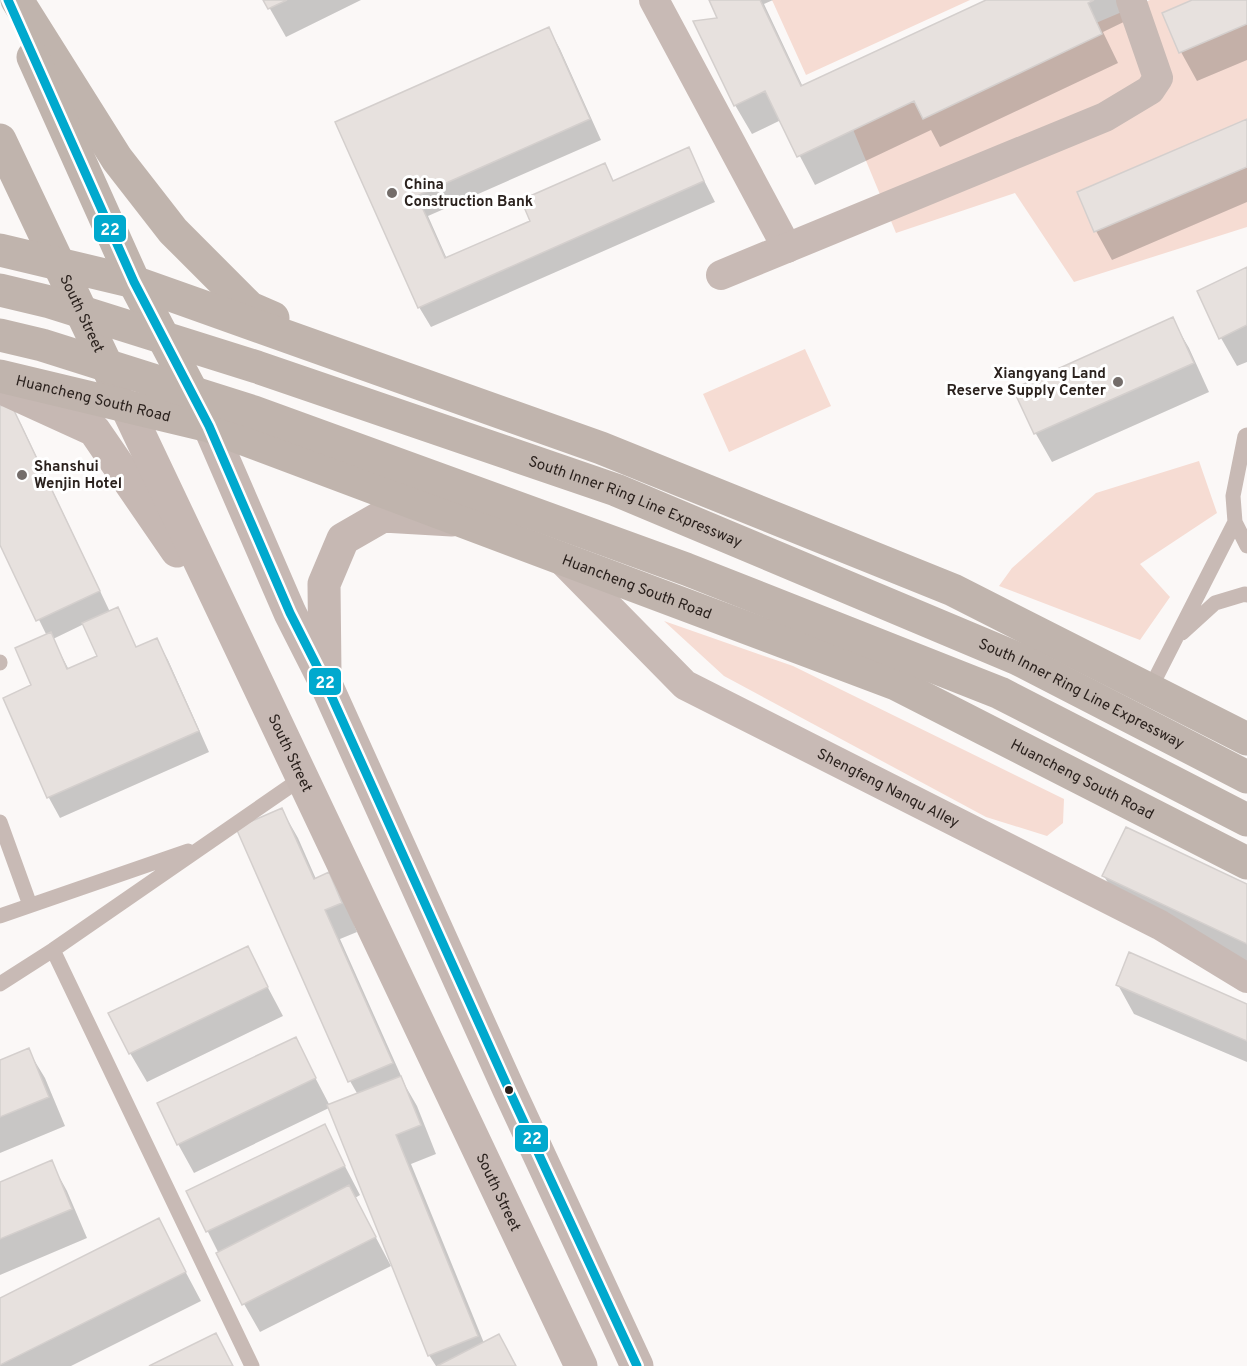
<svg xmlns="http://www.w3.org/2000/svg" width="1247" height="1366" font-family="Overpass,sans-serif">
  <style>
    .green { fill: #f6dcd3 }
    .shadow { fill: #0003; fill-rule: evenodd }
    .building { fill: #e7e1de; stroke: #d4cfcd; stroke-width: 1.5 }
    .lines { fill: none; stroke-linecap: round; stroke-linejoin: round }
    .service { stroke: #c8bab5; stroke-width: 15 }
    .minor { stroke: #c8bab5; stroke-width: 30 }
    .secondary { stroke: #c6b8b3; stroke-width: 33 }
    .trunk { stroke: #c0b4ad; stroke-width: 33 }
    .trunk-bridge { stroke: #c0b4ad; stroke-width: 33 }
    .bus-1-casing { stroke: #fff; stroke-width: 14 }
    .bus-1 { stroke: #00a9ce; stroke-width: 9 }
    .poi-dot { fill: #746d6a; stroke: #fff; stroke-width: 2 }
    .bus-dot { fill: #2b221e; stroke: #fff; stroke-width: 2 }
    .labels { text-anchor: middle; stroke-width: 6; stroke-linejoin: round; paint-order: stroke }
    .poi-label { font-size: 15px; font-weight: bold; fill: #2b221e; stroke: #fff; text-anchor: start }
    .street-label { font-size: 15px; fill: #2b221e; stroke: #fff }
    .line-badge { stroke: #fff; stroke-width: 2 }
    .badge-label { font-size: 16px; text-anchor: middle; font-weight: bold; fill: #fff }
  </style>
  <rect width="100%" height="100%" fill="#fbf8f7"/>
  <path class="green" d="M772,0H970L806,75Z
    M1150,0H1247V227L1074,282L1015,193L896,233L852,127Z
    M805,349L831,406L729,452L703,394Z
    M1199,461L1217,513L1140,564L1170,597L1140,640L999,586L1012,568L1096,493Z
    M664,621L793,666L1064,799L1063,823L1047,836L986,817L724,676Z"/>
  <path class="shadow" d="M265,0H361L286,37Z
    M710,0H773L764,4L803,87L990,0H1126L1134,17L1103,32L1118,63L940,147L931,130L815,185L781,120L752,134L735,105L696,23L719,19Z
    M1196,0H1247V60L1197,81L1181,52Z
    M549,29L560,49L601,140L428,216L447,259L532,222L604,165L614,182L688,149L715,202L431,327L419,307L337,123Z
    M1247,121V202L1112,260L1096,231L1079,193Z
    M1247,269V362L1237,366L1221,338Z
    M1172,319L1189,348L1209,392L1052,462L1036,434L1015,390Z
    M9,404L21,424L110,612L117,609L137,648L157,640L168,660L209,752L60,818L49,798L5,698L33,686L47,636L0,541V408ZM84,624L99,657L69,670L53,639Z
    M282,810L298,838L316,879L328,874L345,903L357,932L340,939L406,1087L417,1106L436,1154L411,1164L484,1343L499,1336L516,1366H436L429,1355L329,1108L194,1173L178,1144L295,1039L330,1106L358,1095L350,1081L238,829Z
    M1104,876L1247,885V964L1121,905Z
    M247,948L283,1016L147,1082L130,1053Z
    M1118,985L1247,1006V1062L1134,1014Z
    M28,1050L45,1078L65,1126L0,1153V1061Z
    M324,1126L360,1195L355,1198L391,1266L260,1332L244,1304L188,1192Z
    M51,1162L67,1191L87,1238L0,1275V1183Z
    M158,1220L201,1301L71,1366H0V1299Z"/>
  <path class="building" d="M263,0H287L268,9Z
    M709,0H760L801,86L986,0H1094L1088,3L1102,34L923,119L914,101L797,157L765,91L734,106L693,21L717,18Z
    M1192,0H1247V24L1179,53L1162,13Z
    M549,27L590,119L417,196L445,258L530,221L521,200L605,163L613,181L689,147L704,181L418,308L335,122Z
    M1247,119V167L1094,232L1077,192Z
    M1247,267V325L1219,339L1197,291Z
    M1173,317L1194,363L1034,434L1013,389Z
    M10,402L100,591L36,621L0,545V406Z
    M118,607L136,647L157,638L199,731L47,798L3,698L31,685L15,648L51,632L67,669L97,656L82,623Z
    M282,808L314,879L329,872L342,903L325,910L393,1063L348,1082L236,828Z
    M1126,827L1247,884V944L1102,876Z
    M248,946L268,987L129,1054L108,1013Z
    M1129,952L1247,1004V1041L1116,985Z
    M296,1037L316,1078L177,1145L157,1103Z
    M29,1048L49,1097L0,1117V1060Z
    M401,1076L421,1125L396,1135L478,1336L428,1356L327,1105Z
    M325,1124L345,1166L206,1232L186,1191Z
    M52,1160L72,1209L0,1239V1182Z
    M349,1185L376,1237L242,1305L216,1253Z
    M159,1218L186,1272L0,1365V1298Z
    M216,1333L233,1366H149Z
    M499,1334L516,1366H437Z"/>
  <g class="lines">
    <path class="service" d="M1247,435L1245,436L1233,496L1235,522L1247,546
      M1182,633L1215,603L1245,594L1247,595
      M0,662V663
      M1150,689L1235,522
      M0,822L30,905
      M0,916L188,851
      M53,950L252,1366
      M0,984L53,950L302,778"/>
    <g class="minor">
      <path d="M654,0L787,248"/>
      <path d="M721,275L1105,117L1150,90L1158,78L1131,0"/>
      <path id="s1" d="M560,558L685,685L1160,925L1247,978"/>
    </g>
    <g class="secondary">
      <path d="M0,387L94,430L177,551"/>
      <path id="s2" d="M126,406L581,1366"/>
      <path d="M209,426L290,613L325,682L509,1090L637,1366"/>
      <path d="M325,674L324,584L343,539L383,516L452,520"/>
    </g>
    <g class="trunk">
      <path d="M17,0L117,159L173,231L250,308L273,318"/>
      <path d="M33,57L134,282L202,411"/>
      <path id="s3" d="M0,140L116,385"/>
      <path d="M0,250L134,282L601,448L953,590L1247,739"/>
      <path id="s4" d="M0,376L209,426L896,684L1247,863"/>
    </g>
    <g class="trunk-bridge">
      <path id="s5" d="M0,290L50,302L257,367L616,490L1018,659L1247,777"/>
      <path d="M0,335L42,345L254,412L686,569L1000,693L1247,820"/>
    </g>
    <defs>
      <path id="bus-1" d="M8,0L134,282L209,426L290,613L325,682L509,1090L637,1366"/>
    </defs>
    <use href="#bus-1" class="bus-1-casing"/>
    <use href="#bus-1" class="bus-1"/>
  </g>
  <g class="poi-dot">
    <circle cx="392" cy="193" r="6"/>
    <circle cx="1118" cy="382" r="6"/>
    <circle cx="22" cy="475" r="6"/>
  </g>
  <circle class="bus-dot" cx="509" cy="1090" r="5"/>
  <g class="labels">
    <g class="poi-label">
      <text x="404" y="189">China<tspan x="404" dy="17">Construction Bank</tspan></text>
      <text x="1106" y="378" text-anchor="end">Xiangyang Land<tspan x="1106" dy="17">Reserve Supply Center</tspan></text>
      <text x="34" y="471">Shanshui<tspan x="34" dy="17">Wenjin Hotel</tspan></text>
    </g>
    <g class="street-label">
      <text dy="5" stroke="none"><textPath href="#s3" startOffset="192">South Street</textPath></text>
      <text dy="5" stroke="none"><textPath href="#s4" startOffset="96">Huancheng South Road</textPath></text>
      <text dy="5" stroke="none"><textPath href="#s5" startOffset="670">South Inner Ring Line Expressway</textPath></text>
      <text dy="5" stroke="none"><textPath href="#s4" startOffset="672">Huancheng South Road</textPath></text>
      <text dy="5" stroke="none"><textPath href="#s5" startOffset="1156">South Inner Ring Line Expressway</textPath></text>
      <text dy="5" stroke="none"><textPath href="#s2" startOffset="384">South Street</textPath></text>
      <text dy="5" stroke="none"><textPath href="#s4" startOffset="1158">Huancheng South Road</textPath></text>
      <text dy="5" stroke="none"><textPath href="#s1" startOffset="406">Shengfeng Nanqu Alley</textPath></text>
      <text dy="5" stroke="none"><textPath href="#s2" startOffset="870">South Street</textPath></text>
    </g>
  </g>
  <g class="line-badge">
    <rect x="93" y="214" width="34" height="29" rx="6" fill="#00a9ce"/>
    <rect x="308" y="667" width="34" height="29" rx="6" fill="#00a9ce"/>
    <rect x="514" y="1124" width="35" height="29" rx="6" fill="#00a9ce"/>
  </g>
  <g class="badge-label">
    <text x="110" y="235">22</text>
    <text x="325" y="688">22</text>
    <text x="532" y="1144">22</text>
  </g>
</svg>
